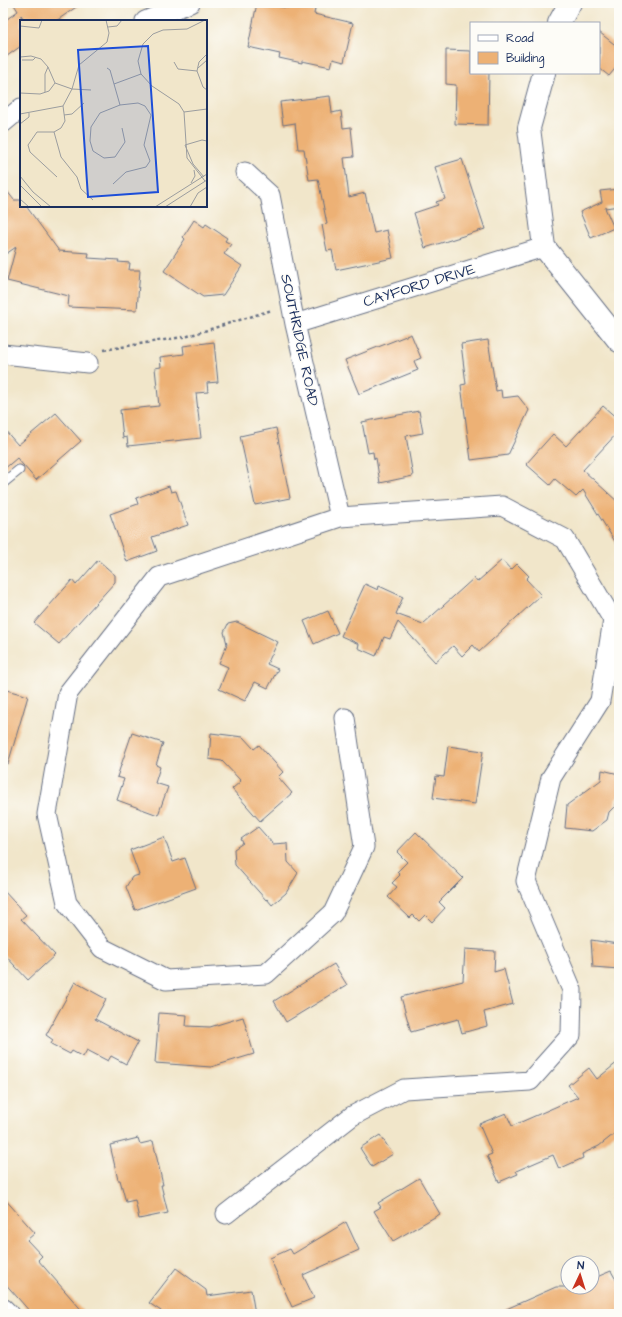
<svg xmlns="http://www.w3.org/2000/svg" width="622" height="1317" font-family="'Architects Daughter',sans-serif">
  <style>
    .building { fill: #edb174 }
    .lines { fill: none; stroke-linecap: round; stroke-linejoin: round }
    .lane-casing { stroke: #666f84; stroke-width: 11 }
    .street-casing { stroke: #666f84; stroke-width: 21 }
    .secondary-casing { stroke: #666f84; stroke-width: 24 }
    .path { stroke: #666f84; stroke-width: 2.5; stroke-dasharray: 3 3; stroke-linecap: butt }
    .lane { stroke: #fff; stroke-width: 9 }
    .street { stroke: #fff; stroke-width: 19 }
    .secondary { stroke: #fff; stroke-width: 22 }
    .labels { text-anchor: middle; stroke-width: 3; stroke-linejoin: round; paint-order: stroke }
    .street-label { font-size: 15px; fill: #1b2f5e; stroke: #fdfcf7 }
    .inset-road { fill: none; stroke: #9b9d9f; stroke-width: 1 }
    .view { fill: #1d4ed8; fill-opacity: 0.15; stroke: #1d4ed8; stroke-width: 2 }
    .inset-edge { fill: none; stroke: #1b2f5e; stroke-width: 2 }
  </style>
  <rect width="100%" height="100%" fill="#fdfcf7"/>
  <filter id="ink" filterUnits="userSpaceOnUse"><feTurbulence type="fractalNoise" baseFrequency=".025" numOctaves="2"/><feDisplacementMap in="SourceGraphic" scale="8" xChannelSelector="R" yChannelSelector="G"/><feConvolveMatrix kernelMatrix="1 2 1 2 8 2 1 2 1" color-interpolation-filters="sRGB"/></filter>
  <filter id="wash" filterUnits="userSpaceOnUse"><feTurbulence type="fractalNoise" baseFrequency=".012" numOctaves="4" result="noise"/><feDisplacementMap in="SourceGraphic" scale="16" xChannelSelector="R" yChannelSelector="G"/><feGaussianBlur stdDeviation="0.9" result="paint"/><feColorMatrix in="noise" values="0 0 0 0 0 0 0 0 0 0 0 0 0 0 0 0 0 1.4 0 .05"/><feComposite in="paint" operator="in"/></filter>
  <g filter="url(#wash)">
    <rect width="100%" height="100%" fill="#f1e6ca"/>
    <g id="blocks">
      <path class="building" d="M13,3H82L56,21H25L21,15V46L3,59V22L18,11Z
        M257,3L288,8L289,3H316L314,14L353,23L344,62L333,59L331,67L302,61V63L279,58L280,54L248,47Z
        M599,32L619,48V64L609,76L599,68Z
        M446,50L471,51V73H489L488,125L455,124L456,85L446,84Z
        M330,96L332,113L341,111L343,128L351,127L354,157L344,158L349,197L365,193L374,233L387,230L393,258L336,270L332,250L327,251L322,225L327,224L318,179L309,180L304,149H298L295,123L283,125L280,102Z
        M462,159L485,229L425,248L414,213L438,205L436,202L445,199L435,167Z
        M3,186L14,200H21V206H26L59,251L89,253L88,258L119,260L118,262L130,263L129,270H140L137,310L68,307L69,296L7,281L16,247L3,256Z
        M619,189V206L605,208L614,228L591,238L580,212L602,202L600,191Z
        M194,220L204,227L206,224L227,238L225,241L231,244L224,254L242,266L223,295L203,297L164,271L185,239L183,237Z
        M411,334L421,358L414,361L418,370L359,394L345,360Z
        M488,340L496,391L501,390L502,398L518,396L529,410L508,455L471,460L461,385L466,384L461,344Z
        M214,342L218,382L207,383L208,392L196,393L201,438L128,446L127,437L123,438L120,410L159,406L155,368L161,367L160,357L184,354L183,346Z
        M603,406L619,420V431L583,470L619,503V548L583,490L576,497L555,479L550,485L526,464L553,434L566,446Z
        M419,411L423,433L406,436L413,476L380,483L376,458L374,459L373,452L368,453L362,422Z
        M56,413L81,441L36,480L17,458L3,470V428L18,445Z
        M276,428L290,498L255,505L240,436Z
        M169,486L171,492L176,491L188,525L152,537L157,551L127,562L110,514L138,504L136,498Z
        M98,560L115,575V582L59,644L34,623L72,580L76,585Z
        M502,560L511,570L517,564L529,576L526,579L541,595L479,652L473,645L462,656L453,646L435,662L398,622L390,639L384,637L376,656L358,648L359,644L341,636L365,584L378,590L379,586L403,597L396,614L423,624L474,578L477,582Z
        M328,611L338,633L314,644L304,621Z
        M237,622L278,642L267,664L278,669L268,688L255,682L245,701L219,689L228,667L219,663L227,644L224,632L228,624Z
        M3,689L28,696L8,764L3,763Z
        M132,733L163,743L156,765L160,767L155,783L168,787L158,815L117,800L124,779L117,777Z
        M211,733L243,737L254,749L259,745L283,772L278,777L292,793L260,821L232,789L241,781L222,761L209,759Z
        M448,746L483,751L475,804L433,798L436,776L444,777Z
        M602,770L619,774V796L616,798L615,806L609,812L607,820L592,831L565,828L567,805L601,780Z
        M258,827L273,844L287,843L288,862L298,873L286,893L272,905L267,899L266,900L235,865L234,849L243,843L241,839Z
        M416,832L463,878L439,902L445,908L432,922L425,915L419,921L413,915L410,918L388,897L397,887L392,883L400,875L397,872L407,862L397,852Z
        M164,837L173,862L185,858L196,888L135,910L126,887L132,877L139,875L130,850Z
        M3,890L26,915L21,919L55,955L28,980L3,953Z
        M591,940L618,944L619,969L593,967Z
        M465,949L495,951L494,972L504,969L513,1004L484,1012L487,1026L462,1033L458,1019L411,1032L401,997L463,981Z
        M334,964L347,985L286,1022L274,1001Z
        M75,982L106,999L95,1019L138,1042L126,1064L111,1056L108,1061L87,1050L83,1057L72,1051L70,1054L51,1044L53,1040L46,1035Z
        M159,1013L187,1015L186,1026L210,1027L243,1017L254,1054L211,1067L155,1063Z
        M619,1061V1130L599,1146L582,1154L583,1158L559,1169L553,1155L516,1171L518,1174L499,1182L487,1156L492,1154L479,1124L506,1113L512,1126L578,1097L568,1085L589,1068L597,1079Z
        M380,1135L393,1154L372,1167L360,1148Z
        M138,1138L140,1144L153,1141L163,1185H161L168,1213L139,1219L135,1200L126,1202L120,1180H118L110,1145Z
        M419,1178L440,1214L393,1241L374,1211L381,1207L378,1203Z
        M3,1197L35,1233L27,1240L42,1256L38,1260L85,1314H32L3,1281Z
        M346,1222L359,1250L303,1275L314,1298L292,1307L270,1258L290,1249L293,1254Z
        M176,1268L206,1290L207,1296L251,1290L255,1314H161V1311L149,1303Z
        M611,1271L615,1278L619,1280V1314H495L556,1287H592V1279Z"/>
    </g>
  </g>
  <g filter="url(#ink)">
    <use href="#blocks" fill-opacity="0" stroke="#666f84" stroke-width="1"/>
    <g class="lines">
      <defs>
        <path id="lane" d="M3,483L19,470"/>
        <path id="street" d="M145,21L190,3
          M3,123L21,108
          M245,172L270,195L295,324L340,517
          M295,324L544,247
          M3,354L88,363
          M226,1214L352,1116L404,1089L530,1081L571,1035L572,990L526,881L551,778L600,701L613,620L565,539L502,506L340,517L159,577L68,693L47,814L67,903L102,948L166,980L266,974L333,913L364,847L345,718
          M3,1308L9,1314"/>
        <path id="secondary" d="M559,23L570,3
          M544,73L529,128L544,247L619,341"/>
      </defs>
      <use href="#lane" class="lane-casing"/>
      <use href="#street" class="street-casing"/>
      <use href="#secondary" class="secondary-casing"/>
      <path class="path" d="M104,350L188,336L272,310"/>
      <use href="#lane" class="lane"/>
      <use href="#street" class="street"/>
      <use href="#secondary" class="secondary"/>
    </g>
  </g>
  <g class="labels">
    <g class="street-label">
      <text transform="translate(419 285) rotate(-17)" y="5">CAYFORD DRIVE</text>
      <text transform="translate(300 340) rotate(78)" y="5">SOUTHRIDGE ROAD</text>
    </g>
  </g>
  <g transform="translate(20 20)">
    <rect width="187" height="187" fill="#f1e6ca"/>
    <path class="inset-road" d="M185,0L167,9L143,10L133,14L123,24L118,41L121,54L132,66L159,84L164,92L167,138L185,161M0,6L19,8L22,0M88,7L97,6L102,0M187,34L179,42L177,51L183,67L187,70M0,37L11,36L21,39L28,47L35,63M2,40H13L16,37M154,42L158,49L177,51M87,48L90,50L100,85M178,48L187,40M35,63L52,69L71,70M94,64L121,54M25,72V54L28,47M0,73L20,74L29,71L35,63M164,92L187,89M0,94L43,86L52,69L59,45L87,22L89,13L86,0M44,95L52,94L64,83M0,104L9,97V93M34,112L41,137L57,157L61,169L73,180M165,125L173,144L184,157M165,125L182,120L187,121M0,156L13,172L31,187M37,157L10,132L8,125L17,112H34L41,108L45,101L43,86M171,163L175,156L174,150M93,164L106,152L126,147L130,141L124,125L131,95L125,86L118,83L100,85L80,93L71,107L70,121L73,131L84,138L95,137L105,122L102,108M0,165L22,187M0,179L9,187M135,187L187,154M145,187L187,160M170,187L178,173L187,167"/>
    <path class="view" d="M128,26L138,172L68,177L58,30Z"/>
    <rect width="187" height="187" class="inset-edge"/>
  </g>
  <rect width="622" height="1317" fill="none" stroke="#fdfcf7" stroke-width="16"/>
  <rect x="470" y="22" width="130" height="52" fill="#fdfcf7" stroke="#a3aaba"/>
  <rect x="478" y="35" width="20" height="6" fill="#ffffff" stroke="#a3aaba"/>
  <text x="506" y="42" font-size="12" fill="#1b2f5e">Road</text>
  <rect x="478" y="52" width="20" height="12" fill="#edb174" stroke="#a3aaba"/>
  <text x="506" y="62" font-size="12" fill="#1b2f5e">Building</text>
  <g transform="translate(580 1275) rotate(4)"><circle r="19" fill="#fdfcf7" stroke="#a3aaba"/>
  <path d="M0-3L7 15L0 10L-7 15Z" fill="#c8321e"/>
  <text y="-6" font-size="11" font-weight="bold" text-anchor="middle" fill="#1b2f5e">N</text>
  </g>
</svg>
